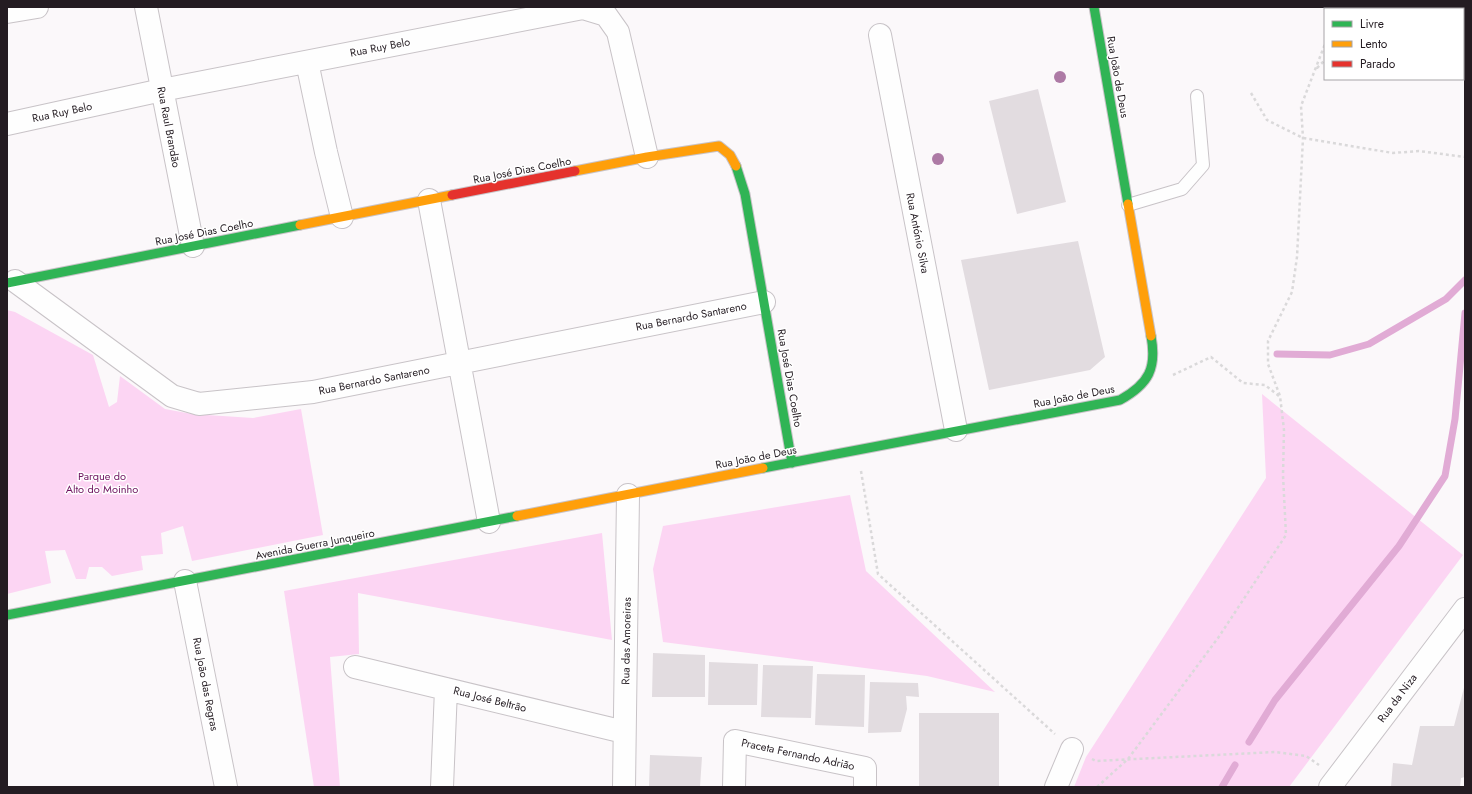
<svg xmlns="http://www.w3.org/2000/svg" width="1472" height="794" font-family="Jost,sans-serif">
  <style>
    .green { fill: #fcd5f3 }
    .lines { fill: none; stroke-linecap: round; stroke-linejoin: round }
    .stream { stroke: #e1abd5; stroke-width: 7 }
    .building { fill: #e2dce0 }
    .lane-casing { stroke: #c8c3c7; stroke-width: 14 }
    .street-casing { stroke: #c8c3c7; stroke-width: 24 }
    .fast-casing { stroke: #c8c3c7; stroke-width: 11 }
    .slow-casing { stroke: #c8c3c7; stroke-width: 11 }
    .jam-casing { stroke: #c8c3c7; stroke-width: 11 }
    .path { stroke: #dad9da; stroke-width: 2.5; stroke-dasharray: 3 3; stroke-linecap: butt }
    .lane { stroke: #fefefe; stroke-width: 12 }
    .street { stroke: #fefefe; stroke-width: 22 }
    .fast { stroke: #30b455; stroke-width: 9 }
    .slow { stroke: #ff9f0a; stroke-width: 9 }
    .jam { stroke: #e5322d; stroke-width: 9 }
    .tree { fill: #ad7aa5 }
    .labels { text-anchor: middle; stroke-width: 3; stroke-linejoin: round; paint-order: stroke }
    .street-label { font-size: 11px; fill: #241c22; stroke: #fff }
    .park-label { font-size: 11px; fill: #6d125f; stroke: #fff }
  </style>
  <rect width="100%" height="100%" fill="#fbf8fa"/>
  <path class="green" d="M7,310L15,312L93,355L109,407L117,402L120,376L165,409L192,414L253,418L301,409L323,535L192,561L183,526L161,533L163,554L141,556L143,570L112,576L102,567H89L86,579H76L65,550L45,551L51,583L7,594Z
    M1262,394L1463,555L1289,787H1074L1086,757L1266,478Z
    M850,495L866,571L995,692L927,676L663,642L653,569L663,526Z
    M602,533L612,640L358,593L359,654L330,657L340,787H314L284,591Z"/>
  <g class="lines">
    <path class="stream" d="M1277,354L1330,355L1369,344L1446,299L1465,280
      M1249,742L1275,700L1399,546L1445,476L1455,419L1465,313
      M1222,787L1235,765"/>
  </g>
  <path class="building" d="M1038,89L1066,202L1017,214L989,101Z
    M1078,241L1105,357L1090,370L989,390L961,260Z
    M653,653L705,655V697H652Z
    M709,662L758,664L757,705H708Z
    M763,665L813,666L811,718L761,717Z
    M817,674L865,675L864,727L815,725Z
    M870,682L918,683L919,697L906,696L907,709L901,732L868,733Z
    M1465,684V777L1461,778L1460,787H1391L1393,763L1412,765L1420,726H1454Z
    M919,713H999V787H919Z
    M650,755L702,757L700,787H649Z"/>
  <g class="lines">
    <defs>
      <path id="lane" d="M1128,205L1182,189L1203,165L1197,96"/>
      <path id="street" d="M146,7L193,246
        M7,12L37,7
        M880,35L956,430
        M307,62L326,152L342,217
        M7,124L162,90L583,8L606,15L618,32L647,157
        M429,200L489,522
        M15,281L172,396L199,404L313,392L764,302
        M185,581L226,787
        M355,667L624,732
        M442,787L446,689
        M624,787L628,495
        M734,787L735,741L865,768V787
        M1056,787L1072,749
        M1330,787L1465,609"/>
      <path id="fast" d="M1094,7L1128,204
        M736,166L745,194L792,463
        M7,283L300,225
        M763,468L1120,400C1149,384 1157,368 1151,336
        M7,615L517,516"/>
      <path id="slow" d="M575,171L647,157L719,146L730,155L736,166
        M1128,204L1151,336
        M300,225L452,195
        M517,516L763,468"/>
      <path id="jam" d="M452,195L575,171"/>
    </defs>
    <use href="#lane" class="lane-casing"/>
    <use href="#street" class="street-casing"/>
    <use href="#fast" class="fast-casing"/>
    <use href="#slow" class="slow-casing"/>
    <use href="#jam" class="jam-casing"/>
    <path class="path" d="M1328,7V9
      M1364,9V7
      M1317,68L1325,60
      M1251,93L1267,120L1303,138L1393,153L1419,151L1465,157
      M1173,375L1211,357L1243,383L1265,385L1279,396
      M861,471L878,574L1055,734
      M1092,759L1096,761L1275,752L1306,756L1319,765
      M1097,787L1128,759L1218,638L1286,535L1283,475L1284,430L1280,396L1268,364V341L1292,292L1297,257L1303,138L1301,106L1325,44"/>
    <use href="#lane" class="lane"/>
    <use href="#street" class="street"/>
    <use href="#fast" class="fast"/>
    <use href="#slow" class="slow"/>
    <use href="#jam" class="jam"/>
  </g>
  <g class="tree">
    <circle cx="1060" cy="77" r="6"/>
    <circle cx="938" cy="159" r="6"/>
  </g>
  <g class="labels">
    <g class="street-label">
      <text transform="translate(380 47) rotate(-11)" y="4">Rua Ruy Belo</text>
      <text transform="translate(1118 77) rotate(80)" y="4">Rua João de Deus</text>
      <text transform="translate(62 112) rotate(-12)" y="4">Rua Ruy Belo</text>
      <text transform="translate(169 127) rotate(79)" y="4">Rua Raul Brandão</text>
      <text transform="translate(522 170) rotate(-11)" y="4">Rua José Dias Coelho</text>
      <text transform="translate(204 232) rotate(-11)" y="4">Rua José Dias Coelho</text>
      <text transform="translate(918 233) rotate(79)" y="4">Rua António Silva</text>
      <text transform="translate(691 316) rotate(-11)" y="4">Rua Bernardo Santareno</text>
      <text transform="translate(790 378) rotate(80)" y="4">Rua José Dias Coelho</text>
      <text transform="translate(374 380) rotate(-11)" y="4">Rua Bernardo Santareno</text>
      <text transform="translate(1074 396) rotate(-11)" y="4">Rua João de Deus</text>
      <text transform="translate(756 457) rotate(-11)" y="4">Rua João de Deus</text>
      <text transform="translate(315 544) rotate(-11)" y="4">Avenida Guerra Junqueiro</text>
      <text transform="translate(626 641) rotate(-89)" y="4">Rua das Amoreiras</text>
      <text transform="translate(206 684) rotate(79)" y="4">Rua João das Regras</text>
      <text transform="translate(1397 698) rotate(-53)" y="4">Rua da Niza</text>
      <text transform="translate(490 699) rotate(14)" y="4">Rua José Beltrão</text>
      <text transform="translate(798 754) rotate(12)" y="4">Praceta Fernando Adrião</text>
    </g>
    <g class="park-label">
      <text x="102" y="480">Parque do<tspan x="102" dy="13">Alto do Moinho</tspan></text>
    </g>
  </g>
  <rect width="1472" height="794" fill="none" stroke="#241c22" stroke-width="16"/>
  <rect x="1324" y="8" width="140" height="72" fill="#ffffff" stroke="#a7a4a7"/>
  <rect x="1332" y="21" width="20" height="6" fill="#30b455" stroke="#a7a4a7"/>
  <text x="1360" y="28" font-size="12" fill="#241c22">Livre</text>
  <rect x="1332" y="41" width="20" height="6" fill="#ff9f0a" stroke="#a7a4a7"/>
  <text x="1360" y="48" font-size="12" fill="#241c22">Lento</text>
  <rect x="1332" y="61" width="20" height="6" fill="#e5322d" stroke="#a7a4a7"/>
  <text x="1360" y="68" font-size="12" fill="#241c22">Parado</text>
</svg>
